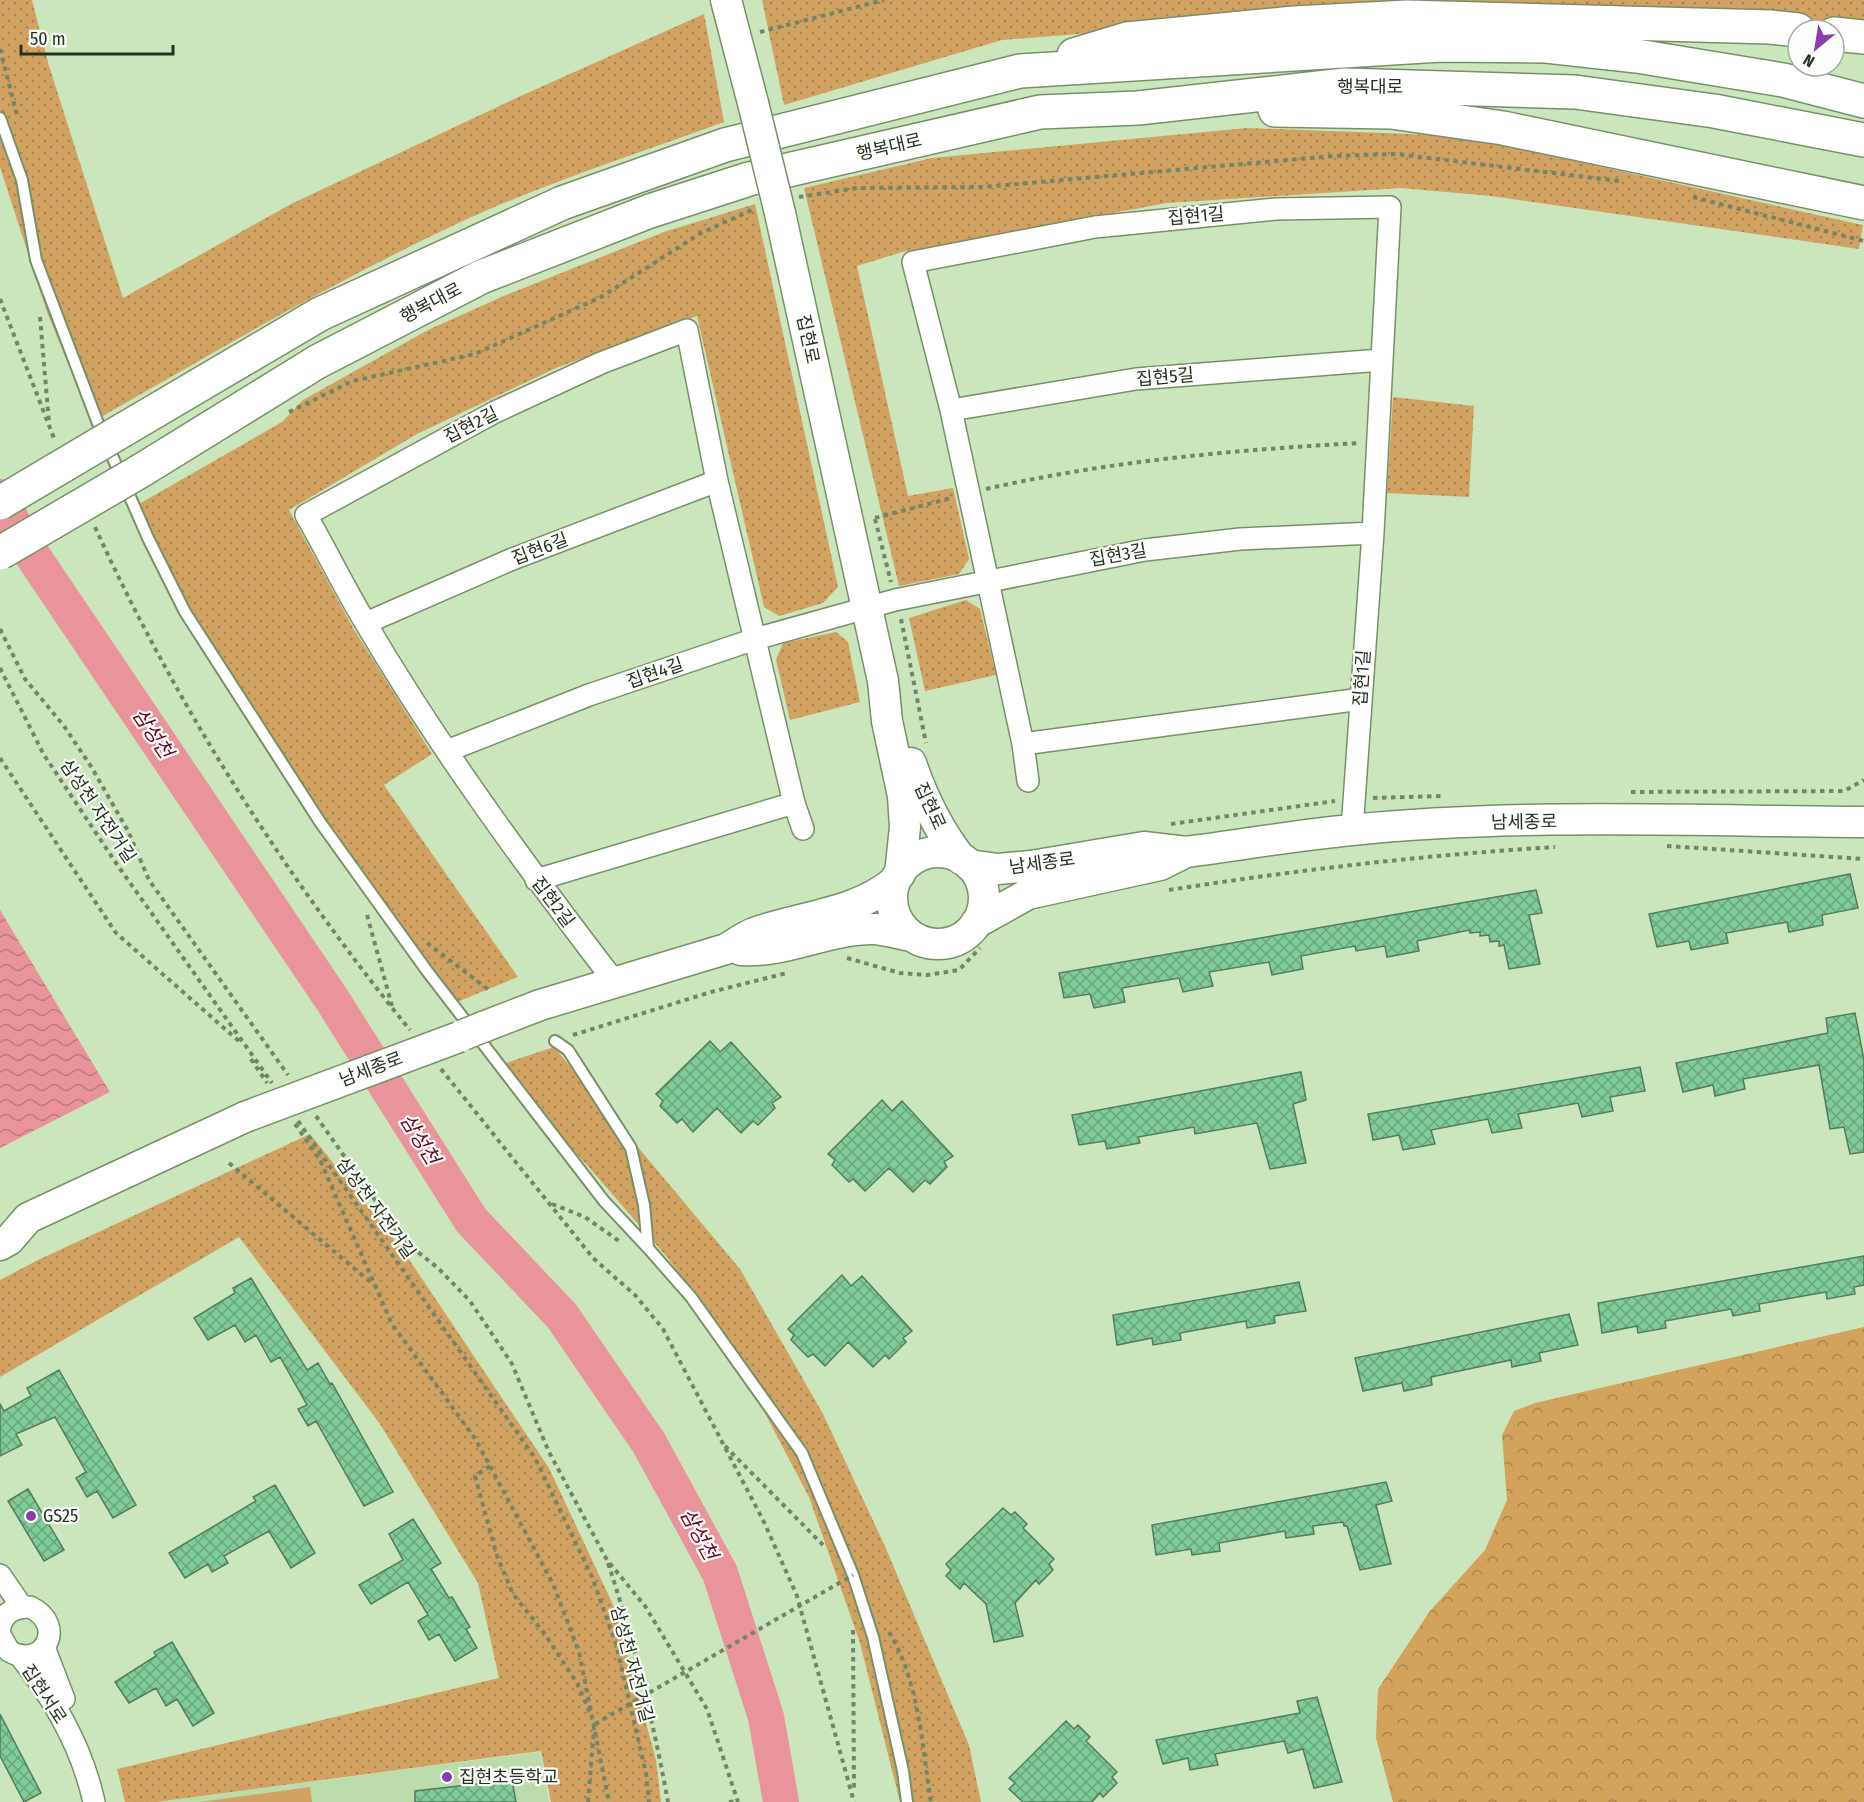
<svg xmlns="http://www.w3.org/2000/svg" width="1864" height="1802" font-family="'Fira Sans Condensed','Noto Sans KR',sans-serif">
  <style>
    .built { fill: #bcdbaa }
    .green { fill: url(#green-dots) }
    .forest { fill: url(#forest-crowns) }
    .pitch { fill: #d1a262 }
    .water { fill: url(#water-waves) }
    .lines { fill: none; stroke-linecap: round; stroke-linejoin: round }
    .river { stroke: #e9939b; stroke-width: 36 }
    .building { fill: url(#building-cross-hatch); stroke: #537b5f; stroke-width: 1.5 }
    .lane-casing { stroke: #789069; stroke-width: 14 }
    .street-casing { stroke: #789069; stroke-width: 24 }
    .secondary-casing { stroke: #789069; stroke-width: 33 }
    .highway-casing { stroke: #789069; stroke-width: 36 }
    .path { stroke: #738569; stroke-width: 4; stroke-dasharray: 4.5 4.5; stroke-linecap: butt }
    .lane { stroke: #fff; stroke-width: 10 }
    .street { stroke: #fff; stroke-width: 21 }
    .secondary { stroke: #fff; stroke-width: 30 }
    .highway { stroke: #fff; stroke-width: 33 }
    .secondary-bridge-casing { stroke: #789069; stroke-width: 33; stroke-linecap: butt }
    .highway-bridge-casing { stroke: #789069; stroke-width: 36; stroke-linecap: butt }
    .path-bridge { stroke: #738569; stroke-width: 4; stroke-dasharray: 4.5 4.5; stroke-linecap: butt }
    .secondary-bridge { stroke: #fff; stroke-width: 30 }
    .highway-bridge { stroke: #fff; stroke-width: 33 }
    .poi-dot { fill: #8b3dae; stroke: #fbfefa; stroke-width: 2 }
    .labels { text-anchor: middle; stroke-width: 4.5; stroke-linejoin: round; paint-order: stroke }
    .street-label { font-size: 18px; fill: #273121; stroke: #fbfefa }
    .poi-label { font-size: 18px; fill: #273121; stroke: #fbfefa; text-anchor: start }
    .water-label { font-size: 20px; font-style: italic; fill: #6d0222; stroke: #fbfefa }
  </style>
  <defs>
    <pattern id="green-dots" width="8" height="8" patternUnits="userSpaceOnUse" patternTransform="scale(1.5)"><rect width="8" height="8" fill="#d1a262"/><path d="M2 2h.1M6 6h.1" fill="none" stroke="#aa8550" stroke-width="1.8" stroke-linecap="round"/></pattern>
    <pattern id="forest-crowns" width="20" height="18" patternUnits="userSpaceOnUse" patternTransform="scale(1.5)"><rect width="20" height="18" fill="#d3a25d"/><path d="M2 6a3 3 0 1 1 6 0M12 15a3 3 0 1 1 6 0" fill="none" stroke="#ab854c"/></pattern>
    <pattern id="water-waves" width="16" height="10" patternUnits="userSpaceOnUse" patternTransform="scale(1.5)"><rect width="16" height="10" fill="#e9939b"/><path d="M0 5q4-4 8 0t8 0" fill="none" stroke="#bd797e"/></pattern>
    <pattern id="building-cross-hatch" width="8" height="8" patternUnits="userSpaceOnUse" patternTransform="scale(1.5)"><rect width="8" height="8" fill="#80cc99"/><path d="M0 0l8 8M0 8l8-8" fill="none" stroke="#69a67c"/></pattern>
  </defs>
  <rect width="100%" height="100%" fill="#cbe6bc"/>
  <path class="built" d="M540,1752L549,1802H157Z"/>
  <path class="green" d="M0,0H32L49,66L123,298L291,204L514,99L704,14L724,122C631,156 536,186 448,228C326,286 209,355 92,422L47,312L0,167Z
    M762,0H1864V25L1691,9L1380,10L1002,40L784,105Z
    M1247,128L1462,136L1863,225L1859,249L1491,196L1401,188L1167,203L902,252L857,266L908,496L953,488L969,559L959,574L899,586L804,188L932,158Z
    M755,204L838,587L823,603L779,616L764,607L697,316L556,368L417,434L289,510L353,628L432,754L384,785L518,977L457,1002L371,891L269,747L181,594L139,504L282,422L303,400L428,330L506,295L664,232Z
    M1393,397L1474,406L1469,497L1387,493Z
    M966,600L980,609L996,675L925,691L909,618Z
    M836,632L848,642L860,702L790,720L776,660L783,643Z
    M554,1047L740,1269L823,1414L884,1544L969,1745L981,1802H900L860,1643L809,1497L718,1324L666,1256L586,1164L494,1067Z
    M310,1134L402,1249L549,1468L615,1609L656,1760L661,1802H551L541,1751L156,1802H125L117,1769L499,1678L478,1583L380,1424L239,1237L0,1377V1280L38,1260Z"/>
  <path class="forest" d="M1864,1327V1802H1393L1376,1738L1378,1689L1430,1611L1485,1550L1507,1500L1502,1435L1514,1411L1535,1403Z"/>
  <path class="pitch" d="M310,1787L312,1802H200Z"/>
  <path class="water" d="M0,910L110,1092L0,1148Z"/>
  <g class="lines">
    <path class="river" d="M0,497L20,537L333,1001L471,1220L562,1316L649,1443L720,1573L766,1717L781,1802"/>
  </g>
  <path class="building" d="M1850,874L1858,908L1822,915L1823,925L1789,932L1787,922L1726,933L1728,943L1691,950L1689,941L1657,947L1649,914Z
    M1536,890L1542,913L1529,915L1540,964L1509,969L1504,945L1499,946V941L1490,942L1489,935L1480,936V932L1470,933L1469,930L1417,941L1419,951L1387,957L1385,946L1356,951L1355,946L1301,956L1303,969L1272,975L1269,962L1209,972L1213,986L1183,992L1179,978L1122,988L1125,1002L1094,1008L1090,994L1064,998L1059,973Z
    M1855,1013L1864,1060V1152L1850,1154L1844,1127L1830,1129L1819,1065L1743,1079L1745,1089L1715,1096L1713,1085L1683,1092L1676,1063L1828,1033L1826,1018Z
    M710,1041L720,1052L731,1042L781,1097L772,1103L775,1108L758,1125L753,1121L741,1133L717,1108L693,1132L682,1119L677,1123L660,1106L663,1101L656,1094Z
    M1640,1067L1645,1091L1610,1097L1613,1111L1582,1117L1578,1103L1518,1114L1522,1128L1492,1133L1488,1119L1431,1130L1435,1144L1403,1150L1399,1135L1373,1140L1368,1114Z
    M1301,1072L1306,1100L1293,1104L1306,1163L1270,1169L1257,1123L1195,1134L1194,1127L1138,1137L1140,1143L1107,1149L1105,1141L1079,1145L1072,1115Z
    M882,1100L892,1111L902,1101L953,1156L944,1162L947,1167L930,1184L925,1180L913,1192L889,1168L865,1191L853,1179L849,1182L832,1165L835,1160L828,1154Z
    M1864,1256V1285L1854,1287L1855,1294L1827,1299L1826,1292L1759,1304L1760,1311L1733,1316L1731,1309L1665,1321L1666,1328L1638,1333L1637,1326L1602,1333L1598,1303Z
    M842,1275L851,1286L862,1276L912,1331L903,1338L906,1342L889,1359L885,1355L873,1367L848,1342L825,1366L813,1354L808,1357L791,1340L794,1335L788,1329Z
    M251,1278L307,1370L318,1363L330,1384L332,1383L393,1492L364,1506L316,1421L308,1426L298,1409L307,1405L280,1357L271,1362L256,1335L245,1342L235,1325L208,1340L194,1318L235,1293L233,1288Z
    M1299,1282L1306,1311L1274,1316L1275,1323L1247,1328L1246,1321L1180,1333L1181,1340L1153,1345L1152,1338L1117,1345L1113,1315Z
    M1569,1314L1578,1345L1539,1353L1541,1361L1512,1367L1511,1360L1431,1377L1432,1385L1404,1391L1402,1383L1363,1391L1355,1358Z
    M59,1370L136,1505L113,1518L97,1491L87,1497L76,1478L86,1472L55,1417L16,1434L22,1445L0,1456V1404L4,1411L31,1396L27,1388Z
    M1386,1482L1392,1501L1376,1505L1391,1564L1360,1570L1347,1526H1344L1343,1522L1313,1526L1314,1534L1286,1538L1285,1531L1219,1543L1220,1551L1192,1555L1191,1549L1156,1555L1152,1525Z
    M275,1485L315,1553L291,1568L269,1531L224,1556L228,1563L212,1572L208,1564L185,1578L169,1553L256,1501L253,1497Z
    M28,1489L64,1550L44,1561L8,1501Z
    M1003,1508L1011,1515L1015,1512L1027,1524L1023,1528L1054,1559L1049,1564L1053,1570L1039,1584L1036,1580L1015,1603L1023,1636L994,1642L986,1604L964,1583L960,1589L946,1576L951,1570L946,1564Z
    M413,1519L441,1563L431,1569L449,1598L452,1597L470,1627L466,1629L477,1648L455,1661L439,1634L429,1640L418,1621L428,1615L408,1582L371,1604L359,1585L403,1560L389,1534Z
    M172,1642L214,1713L193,1726L177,1699L166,1706L156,1688L129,1703L115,1682L156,1656L154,1652Z
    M1317,1697L1342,1782L1314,1788L1303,1749L1288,1753L1284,1741L1215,1754L1218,1765L1190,1770L1188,1758L1163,1764L1156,1740L1300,1713L1297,1701Z
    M0,1714L41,1793L24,1802L0,1756Z
    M1066,1721L1074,1729L1078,1725L1090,1737L1086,1741L1117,1772L1112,1777L1117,1783L1103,1797L1100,1793L1092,1802H1023L1009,1789L1015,1783L1009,1778Z
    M512,1780L516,1802H415V1791Z"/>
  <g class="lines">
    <defs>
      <path id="lane" d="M0,118L22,180L36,260L99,426L148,538L185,612L320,822L427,971L604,1201L648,1248
        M555,1041L568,1050L631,1148L644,1205L648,1248L691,1297L802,1453L853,1575L873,1637L903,1771L907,1802"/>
      <path id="street" d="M951,410L1136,379L1381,360
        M366,623L510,560L717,481
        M1023,744L1361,699
        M447,751L589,695L755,639L895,600L1145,550L1240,539L1373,533
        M1028,781L1023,744L951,410L913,262L1095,227L1276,209L1390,207L1373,533L1352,830
        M536,880L794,803
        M614,981C526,866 439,748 365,622C344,587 326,550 306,515L495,412L601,363L687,330L717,481L794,803L803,829
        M0,1575L22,1607
        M0,1627C4,1612 15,1607 30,1607C68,1625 43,1671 9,1651L0,1635
        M44,1647L64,1699
        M20,1656C55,1700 82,1747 94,1802"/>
      <path id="secondary" d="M726,0L753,103
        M780,213L883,681L887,721L903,796L905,827L900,874
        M911,763C923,799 938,829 961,859
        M1186,852C1241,845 1297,835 1352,830C1519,813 1696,821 1864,822
        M892 898a46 46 0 1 1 92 0a46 46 0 1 1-92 0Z
        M969,865L998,869L1031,866L1144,847L1186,852L1160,865L1028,894L976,923
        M741,950C788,953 829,928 875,929C887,930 900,934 912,936
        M483,1027L540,1005L726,949C735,944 744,937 754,933C801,916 856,914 895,881
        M0,1245L9,1240L28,1218L245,1117"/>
      <path id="highway" d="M1834,34L1864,37
        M1074,55L1127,39L1294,23L1407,17L1770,27L1798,30
        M1275,110L1391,112L1503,128L1864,203
        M123,430L320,314L562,203L725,145L1020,71L1441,45L1546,46L1637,56L1783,80L1864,101
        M142,470L317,362L481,277L650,211L749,179L1040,112L1138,108L1345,85L1575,92L1714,111L1864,140"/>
    </defs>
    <use href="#lane" class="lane-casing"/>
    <use href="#street" class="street-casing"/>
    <use href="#secondary" class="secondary-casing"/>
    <use href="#highway" class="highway-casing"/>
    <path class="path" d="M760,32L884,0
      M0,49L17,115
      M799,197L857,188L983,187L1333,156L1396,154L1619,181
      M1693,197L1864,241
      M0,299L55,441
      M40,317L49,423
      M289,412L353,381L475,354L601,297L701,233L754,209
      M986,489C1109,461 1234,450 1359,443
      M875,518L951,498
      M875,519L891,582
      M95,527C176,705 286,878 410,1030
      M901,619L926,743
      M0,629L25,679L64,726L92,768L128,831L149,880L288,1075
      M0,668L44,755L116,863L272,1083
      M0,758L116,933L241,1043
      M1631,792L1844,791L1864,780
      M1373,798L1443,796
      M1171,824L1335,801
      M1667,846L1864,859
      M1169,890C1297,870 1425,855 1555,847
      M367,915L392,1006
      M427,943L489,990
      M847,958L900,973L927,975L959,970L980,948
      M573,1035L711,992L787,973
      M251,1059L267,1083
      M441,1069L593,1258L635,1295L663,1329L764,1522L797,1596L854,1802
      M316,1116L394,1227L409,1245L438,1268L470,1301L512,1364L549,1452L607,1560L645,1606L707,1709L738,1802
      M298,1121L535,1458L592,1577L616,1644L646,1773L649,1802
      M295,1124L320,1160L392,1324L476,1440L553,1584L579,1652L609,1802
      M229,1163L374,1285
      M552,1204L585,1217L619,1241
      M725,1446L823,1545
      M490,1466L475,1476L497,1556L513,1594L544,1633L577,1683L591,1715
      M608,1563C634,1642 653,1720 668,1802
      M853,1630L854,1790
      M889,1632C919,1681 922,1746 931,1802
      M588,1802L594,1728
      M729,1802L738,1801"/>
    <use href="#lane" class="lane"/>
    <use href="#street" class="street"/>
    <use href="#secondary" class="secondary"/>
    <use href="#highway" class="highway"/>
    <defs>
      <path id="secondary-bridge" d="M753,103L780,213
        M463,1035L483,1027
        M245,1117L459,1037"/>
      <path id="highway-bridge" d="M0,503L123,430
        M0,553L142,470"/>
    </defs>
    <use href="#secondary-bridge" class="secondary-bridge-casing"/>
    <use href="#highway-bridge" class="highway-bridge-casing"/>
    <path class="path-bridge" d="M595,1724L853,1575"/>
    <use href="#secondary-bridge" class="secondary-bridge"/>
    <use href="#highway-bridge" class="highway-bridge"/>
  </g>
  <g class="poi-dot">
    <circle cx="31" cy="1516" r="6"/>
    <circle cx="447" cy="1777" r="6"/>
  </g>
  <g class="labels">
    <g class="street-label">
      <text x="1370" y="93">행복대로</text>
      <text transform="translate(889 147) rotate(-13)" y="6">행복대로</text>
      <text transform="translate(1196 216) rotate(-5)" y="6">집현1길</text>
      <text transform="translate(431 303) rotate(-28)" y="6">행복대로</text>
      <text transform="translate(808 339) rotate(78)" y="6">집현로</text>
      <text transform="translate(1165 377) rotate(-5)" y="6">집현5길</text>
      <text transform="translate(471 425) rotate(-27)" y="6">집현2길</text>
      <text transform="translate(540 549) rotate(-21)" y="6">집현6길</text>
      <text transform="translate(1118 555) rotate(-10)" y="6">집현3길</text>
      <text transform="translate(655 673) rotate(-19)" y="6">집현4길</text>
      <text transform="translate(1362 678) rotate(-86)" y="6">집현1길</text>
      <text transform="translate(930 806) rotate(65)" y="6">집현로</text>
      <text transform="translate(98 811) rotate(56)" y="6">삼성천 자전거길</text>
      <text transform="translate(1524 822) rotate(-1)" y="6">남세종로</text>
      <text transform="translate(1042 863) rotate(-8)" y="6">남세종로</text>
      <text transform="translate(553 902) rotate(53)" y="6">집현2길</text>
      <text transform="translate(371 1069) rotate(-21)" y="6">남세종로</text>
      <text transform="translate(376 1208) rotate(54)" y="6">삼성천 자전거길</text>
      <text transform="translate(632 1664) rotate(75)" y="6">삼성천 자전거길</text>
      <text transform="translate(44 1694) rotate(57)" y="6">집현서로</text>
    </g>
    <g class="poi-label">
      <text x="43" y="1522">GS25</text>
      <text x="459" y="1783">집현초등학교</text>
    </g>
    <g class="water-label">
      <text transform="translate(153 733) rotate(56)" y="7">삼성천</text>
      <text transform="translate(420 1139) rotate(58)" y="7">삼성천</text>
      <text transform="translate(699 1534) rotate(61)" y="7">삼성천</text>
    </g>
  </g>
  <g transform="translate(1816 48) rotate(210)"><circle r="28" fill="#fbfefa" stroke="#a6aca3" stroke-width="1.5"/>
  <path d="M0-4.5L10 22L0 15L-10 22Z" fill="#8b3dae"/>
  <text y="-9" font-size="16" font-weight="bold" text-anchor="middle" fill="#273121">N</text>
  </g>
  <path d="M21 45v9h152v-9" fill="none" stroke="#273121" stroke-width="3"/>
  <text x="30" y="45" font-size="18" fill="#273121" stroke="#fbfefa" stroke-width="4.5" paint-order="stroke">50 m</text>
</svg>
